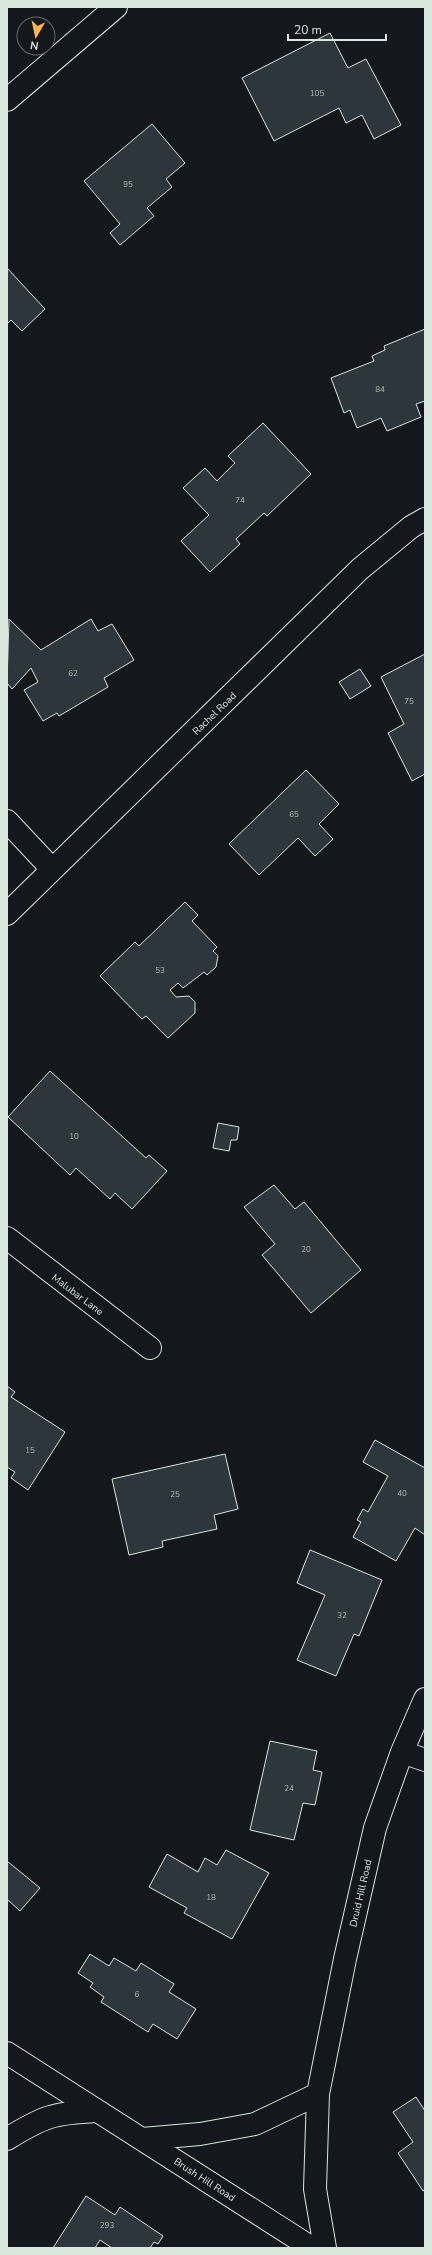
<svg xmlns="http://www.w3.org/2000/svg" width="432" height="2255" font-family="'Nunito Sans',sans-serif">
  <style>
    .building { fill: #2c363c; stroke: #d8e6dc }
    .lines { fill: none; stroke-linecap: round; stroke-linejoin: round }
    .street-casing { stroke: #d8e6dc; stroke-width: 24 }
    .street { stroke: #14181c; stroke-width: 22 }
    .labels { text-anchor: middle; stroke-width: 3; stroke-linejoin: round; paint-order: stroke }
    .number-label { font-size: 8px; fill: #adbab4 }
    .street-label { font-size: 10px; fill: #d8e6dc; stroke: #14181c }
  </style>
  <rect width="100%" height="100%" fill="#14181c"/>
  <path class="building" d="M330,33L348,68L366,59L401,125L374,139L362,115L346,123L339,108L274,141L242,78Z
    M152,124L185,163L166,179L172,187L147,208L154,216L120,245L110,233L120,224L84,181Z
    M7,268L45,309L22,331L11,320L7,324Z
    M425,329V401L416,404L421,417L387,431L381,418L357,428L350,410L344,413L331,378L374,361L372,356L385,350L384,346Z
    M263,423L311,474L267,516L264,513L236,539L240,544L210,572L181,541L209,515L183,488L205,468L217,481L235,463L228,456Z
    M9,619L41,650L91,619L98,631L112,624L134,660L104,678L108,687L59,716L57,713L43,721L24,690L38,682L31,668L12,689L7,683Z
    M425,654V774L412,781L388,733L404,724L381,677Z
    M360,669L371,686L350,699L339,682Z
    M306,770L339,804L319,824L333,839L315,856L298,838L259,875L229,844Z
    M185,902L198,915L192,921L217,947L213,951L218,956L216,967L207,975L204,972L183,988L178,983L170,990L176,997L189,996L195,1002V1013L168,1038L146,1016L142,1019L100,976L135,942L139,946Z
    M50,1071L146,1158L149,1155L167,1171L132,1209L115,1193L110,1199L76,1168L70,1175L8,1117Z
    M218,1123L239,1127L237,1140H231L229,1151L213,1148Z
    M274,1185L295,1209L304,1202L361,1270L311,1313L262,1255L275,1244L244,1207Z
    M7,1386L15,1392L11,1397L65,1432L28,1490L11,1478L15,1472L7,1467Z
    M375,1440L425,1468V1535L415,1528L396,1561L353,1537L361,1522L357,1520L363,1509L368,1512L388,1476L363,1462Z
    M225,1454L238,1509L214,1515L217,1529L162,1541L163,1547L129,1555L112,1479Z
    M310,1550L382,1580L359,1636L354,1634L336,1676L297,1660L325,1595L297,1583Z
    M270,1741L317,1751L313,1770L322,1772L315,1805L303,1803L294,1840L250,1830Z
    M226,1850L269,1873L232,1939L184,1913L187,1908L149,1887L167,1854L198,1872L205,1858L217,1865Z
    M7,1861L40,1888L20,1911L7,1899Z
    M90,1954L109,1966L114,1958L136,1971L141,1963L174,1984L169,1992L196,2009L177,2039L153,2024L148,2032L101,2002L104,1997L90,1987L93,1983L78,1973Z
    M416,2097L425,2111V2190L423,2191L398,2153L413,2142L393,2112Z
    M86,2196L115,2215L120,2207L163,2236L158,2244L154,2242L150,2248H112L100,2240L95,2248H53Z"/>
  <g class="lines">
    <defs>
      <path id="street" d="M7,100L116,7
        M7,821L52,869
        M7,914L360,569L411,527L425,519
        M7,1238L150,1348
        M402,1752L425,1760
        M7,2053L312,2248
        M7,2139C44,2116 54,2113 97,2111
        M142,2139L200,2134L255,2124L318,2094
        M325,2248L315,2189L318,2094L345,1959L375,1828L402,1752L425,1699"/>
    </defs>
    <use href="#street" class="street-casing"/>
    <use href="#street" class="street"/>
  </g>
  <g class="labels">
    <g class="number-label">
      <text x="317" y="96">105</text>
      <text x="128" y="187">95</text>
      <text x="380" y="392">84</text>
      <text x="240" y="503">74</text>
      <text x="73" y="676">62</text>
      <text x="409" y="704">75</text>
      <text x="294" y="817">65</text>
      <text x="160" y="973">53</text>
      <text x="74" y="1139">10</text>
      <text x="306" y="1252">20</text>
      <text x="30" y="1453">15</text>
      <text x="402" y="1496">40</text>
      <text x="175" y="1497">25</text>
      <text x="342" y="1618">32</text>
      <text x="289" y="1791">24</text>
      <text x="211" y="1900">18</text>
      <text x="137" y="1997">6</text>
      <text x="107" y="2228">293</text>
    </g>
    <g class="street-label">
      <text transform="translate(214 713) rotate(-44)" y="4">Rachel Road</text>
      <text transform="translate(78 1294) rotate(37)" y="4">Malubar Lane</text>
      <text transform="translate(360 1893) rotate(-77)" y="4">Druid Hill Road</text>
      <text transform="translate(205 2179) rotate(33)" y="4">Brush Hill Road</text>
    </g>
  </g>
  <rect width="432" height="2255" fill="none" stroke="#d8e6dc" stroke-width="16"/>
  <g transform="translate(36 36) rotate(189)"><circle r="19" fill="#14181c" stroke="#626a69"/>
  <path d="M0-3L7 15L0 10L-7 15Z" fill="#ffb74d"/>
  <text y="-6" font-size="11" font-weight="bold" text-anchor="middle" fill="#d8e6dc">N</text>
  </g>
  <path d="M288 34v6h98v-6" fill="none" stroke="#d8e6dc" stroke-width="2"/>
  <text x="294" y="34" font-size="12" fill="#d8e6dc" stroke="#14181c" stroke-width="3" paint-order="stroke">20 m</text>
</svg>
